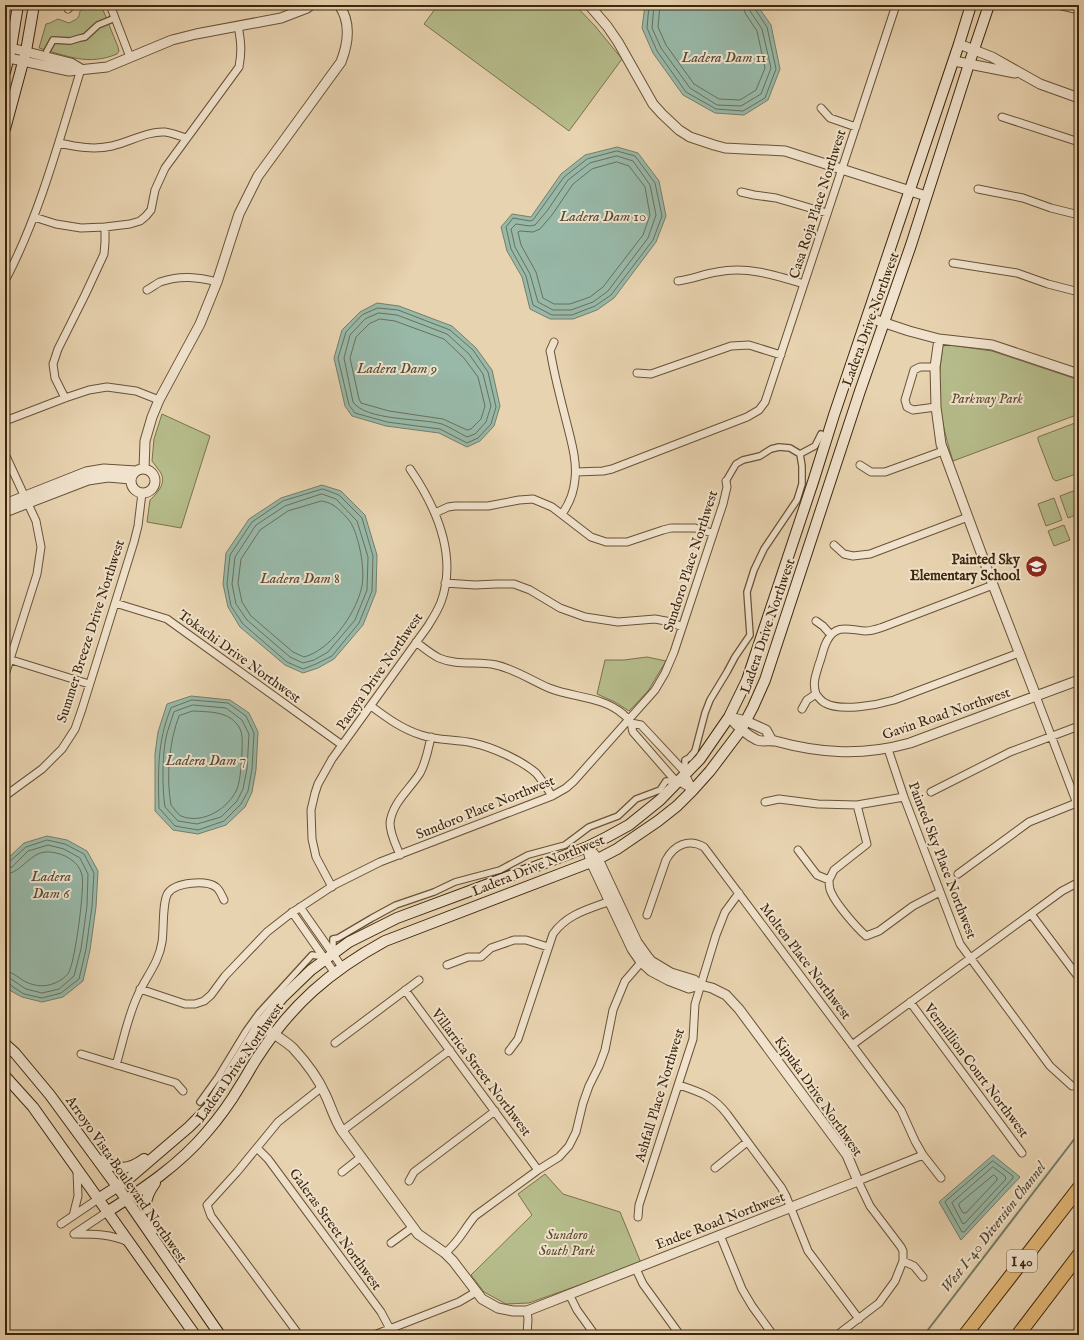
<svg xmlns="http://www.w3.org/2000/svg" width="1084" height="1340" font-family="'IM FELL English',serif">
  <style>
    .green { fill: #b6bc8b; stroke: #7a724c }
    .water { fill: #98b8a8; stroke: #747e6a }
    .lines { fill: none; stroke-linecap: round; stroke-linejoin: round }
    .shore { stroke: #6a705a; stroke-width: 1 }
    .stream { stroke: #747e6a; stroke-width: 2 }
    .pedestrian-casing { stroke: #685236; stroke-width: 8 }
    .minor-casing { stroke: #685236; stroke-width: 9 }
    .tertiary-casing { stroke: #685236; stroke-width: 11 }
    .secondary-casing { stroke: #3d270d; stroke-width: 12 }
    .motorway-casing { stroke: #3d270d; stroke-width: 15 }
    .pedestrian { stroke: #f0e2cc; stroke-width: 5.5 }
    .minor { stroke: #f0e2cc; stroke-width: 7 }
    .tertiary { stroke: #f0e2cc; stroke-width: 9 }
    .secondary { stroke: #f0e2cc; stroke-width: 10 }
    .motorway { stroke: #e4ba78; stroke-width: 13 }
    .labels { text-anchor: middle; stroke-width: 4; stroke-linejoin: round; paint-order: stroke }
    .shield { fill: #f0e2cc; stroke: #735f46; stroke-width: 1 }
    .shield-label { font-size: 13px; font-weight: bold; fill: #3d270d }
    .street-label { font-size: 14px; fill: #3d270d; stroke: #f0e2cc }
    .park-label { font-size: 14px; font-style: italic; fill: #5b4c2c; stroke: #f0e2cc }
    .poi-label { font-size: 14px; font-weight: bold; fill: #3d270d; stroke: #f0e2cc; text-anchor: end }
    .water-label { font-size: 15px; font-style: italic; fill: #544b34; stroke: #f0e2cc }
  </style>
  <rect width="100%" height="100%" fill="#e8d3b0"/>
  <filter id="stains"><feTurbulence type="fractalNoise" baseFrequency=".005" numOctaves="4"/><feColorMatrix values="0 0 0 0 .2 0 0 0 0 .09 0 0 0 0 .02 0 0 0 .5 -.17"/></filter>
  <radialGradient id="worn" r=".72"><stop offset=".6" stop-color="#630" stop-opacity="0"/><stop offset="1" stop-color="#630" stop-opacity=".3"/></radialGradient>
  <path class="green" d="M83,5H101L118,47L119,51L117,54C88,66 67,56 39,48L46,24L50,23L58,19L69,23C84,16 76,16 83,5Z
    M438,5H575L595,26L622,59L569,131L424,24Z
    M943,344L992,351L1079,380V414L953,461C945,436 939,411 939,384C939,371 942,357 943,344Z
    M162,414L210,436L181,528L147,522L150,500C160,491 168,480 158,469C156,466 154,464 152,461L154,439Z
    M1075,423H1079V473L1056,481L1053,479L1038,440V437Z
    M1076,490L1079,498V514L1068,518L1060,496Z
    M1054,498L1062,520L1046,526L1038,504Z
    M1064,525L1070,540L1054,546L1048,531Z
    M647,657L666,661L648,691L629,711L615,702L597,694L605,660H624Z
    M545,1174L563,1194L620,1212L641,1263L529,1303L506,1304L484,1292L471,1275L532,1215L518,1194Z"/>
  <path class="water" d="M645,5H757L771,25L780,69L768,100L744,115L715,113L683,95L653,53L642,28Z
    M617,147L638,153L659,181L666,216L656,242L614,298L597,310L573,319H550L530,309L522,277L507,251L501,227L512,214L531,217L561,174L585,155Z
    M377,303L399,306L452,326L476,348L492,370L500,406L494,426L480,441L467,447L439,433L386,426L352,416L345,406L334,358L342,330L360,312Z
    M322,485L341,491L365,515L377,555L376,592L363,625L334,659L318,668L303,673L285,665L240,627L228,607L223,584L226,553L249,519L281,498Z
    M191,696L230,700L249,713L258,732L256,770L252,792L245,807L226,825L198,834L173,830L155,811V754L158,732L167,704Z
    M47,836L67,840L87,851L98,871L96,907L90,950L83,981L63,997L42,1002L22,997L11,991L5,985V861L24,843Z
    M993,1155L1020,1177L961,1240L939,1202Z"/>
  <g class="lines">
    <path class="shore" d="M649,5L647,28L657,51L686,92L716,109L743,111L765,98L776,69L767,27L755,9L754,5
      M654,5L652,28L661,48L690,88L717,105L741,106L761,94L771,68L762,29L750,11L749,5
      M660,5L658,27L666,45L694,84L719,99L740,100L756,90L765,68L757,31L745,13L743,5
      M617,151L635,156L655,183L662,216L653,240L611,295L595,306L572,315H552L533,305L526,276L511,249L506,227L513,218L530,221L533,220L564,177L587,159Z
      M617,156L633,161L650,185L656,215L648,238L608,291L593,302L571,310H553L538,302L530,274L515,247L511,229L516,224L530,226L535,225L547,211L568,180L590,163Z
      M617,162L629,166L645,187L650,215L643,235L603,287L590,297L570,304H554L543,298L536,272L521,245L518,232L520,231L533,232L540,229L552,215L573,184L592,169Z
      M378,308L398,310L450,330L473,350L488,372L496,407L491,424L478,438L467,443L440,429L387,422L355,413L349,405L338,358L346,332L362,315Z
      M379,313L397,315L447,334L469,354L483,374L491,406L486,422L475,434L467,437C459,433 450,427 442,424C421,418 366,421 353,402L344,358L350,335L365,319Z
      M380,319L395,321L444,339L464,358L478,377L485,406L481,419L471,429L467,430L443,419L389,411L361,403L359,399L350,358L356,337L369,324Z
      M323,489L339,495L362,518L373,556L372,591L359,623L332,656L316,664L303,669L287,662L243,624L231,606L227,584L230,555L252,522L283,501Z
      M322,494L336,499L357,521L368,557L367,590L355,620L328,652L314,660L303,663L290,657L247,620L236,604L232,584L235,557L256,525L285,506Z
      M322,501C326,502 330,503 333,505C338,508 350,520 352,525C360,541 366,573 361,590C354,616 330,650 304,657L293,652L251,616L242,602L238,583L241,559L260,530L288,511Z
      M192,700L228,703L246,716L254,733L252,769L248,791L241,804L224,821L198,830L175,826L159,808C158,773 157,741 171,708Z
      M193,705L226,708L242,720L249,734L247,769L243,789L237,801L221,817L197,824L178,821L165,807C162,788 162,752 167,733C169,726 172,719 174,712Z
      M193,711C208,712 226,711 236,723C244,731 242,742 242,752C241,764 241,778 237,789C229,808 203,825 181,816C177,814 174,808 171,805C166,777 169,742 179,716Z
      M5,863L9,862L26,847L47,840L65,844L84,854L94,873L92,906L86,949L79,979L61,993L42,998L24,994L13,987L9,983L5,982
      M5,868L12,867L28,851L48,845L64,849L80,858L88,874L87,906L81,949L74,976L59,989L42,993L26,989L11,979L5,977
      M5,874C22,874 30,850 50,852C63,853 79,861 82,875C85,887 75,961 69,972C68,975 59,982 55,983C44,988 31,986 21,979C15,975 12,972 5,971
      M993,1161L1013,1176V1178L964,1232H962L945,1202Z
      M993,1167L1005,1176L1006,1179L965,1223L963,1224L952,1203Z
      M994,1175L997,1178V1180L966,1213H963L959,1206V1204Z"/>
    <path class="stream" d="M924,1335L1079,1133"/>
    <defs>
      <path id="pedestrian" d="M47,51L53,40L70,41L80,38L85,37L98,25L115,18
        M800,454L815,446L821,434
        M685,766V760L689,758L695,751L705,713L710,700L727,672L735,657L750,635L747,592L754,570L764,549L797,500L802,484V466L800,454L790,448L779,447L771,449L760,456L743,460L736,464L726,481
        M333,945V939L338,938L372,918L396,905L434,892L455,882L500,870L528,855L565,845L589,827L618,816L636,799L660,790L666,781H670
        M200,1102L218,1077L246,1031L259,1013L312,955L318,956"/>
      <path id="minor" d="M110,5L130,57
        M1058,5L1079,10
        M68,9L72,5
        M821,108L830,118L856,127
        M1002,117L1079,142
        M59,143C77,147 94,150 112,146C130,142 147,131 165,132C172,133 180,136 186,138
        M978,189L1023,198L1051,208L1079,215
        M741,192L754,195L776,198L827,213
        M34,217L56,224L81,228L105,227L130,224L140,221L146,216L151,210L155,190L165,168L239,67C242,51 241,41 238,26
        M953,263L1017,273L1048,284L1079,292
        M5,281C40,214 59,141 81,69
        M678,281C692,279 704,274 717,272C747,266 775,275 804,284
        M147,290C151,288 156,284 160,282C180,275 198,277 217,282
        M554,342L550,351L551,355C555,379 562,404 568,428C572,444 577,462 575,479C574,492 569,504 562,514
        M935,367H920L914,370L905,400L907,407L913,410L936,407
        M637,373L651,374L731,346L749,345L781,355
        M65,398L55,378L53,364L58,349L85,295L104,254L105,242V227
        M5,421L65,398L89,390L107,387L136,391L159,400
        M5,454L36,521L41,547L37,574L5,675
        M860,465L871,472H885L943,451
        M576,472L603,471L612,469L747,417L759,410L765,402L896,5
        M435,513L448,507L455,506H488L519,500L533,499L552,507L591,537L606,542H627L663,530L671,528H695L712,533
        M834,545L844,554L853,556L870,554L968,517
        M445,583L475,585L496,584H514L530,590L560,608L585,617L618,622L655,619L671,622L682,627
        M115,603L167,619L342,745
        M816,621L823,626L831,635
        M416,642C424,648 431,654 439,658C457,666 478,661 496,665C515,669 532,681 549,688C574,698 602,696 623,714C626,717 630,720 631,723C632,726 632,730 633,732L673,778L693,790
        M5,658L89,684
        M816,694C819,698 821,701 825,703C841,712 877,705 894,700L1019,653
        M1036,696L1079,809
        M371,706C387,718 402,729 421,735C438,741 455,739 473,743C492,747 521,760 536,773C542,780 547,788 552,796
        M802,709L807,700L816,694C812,683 816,675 819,664C822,657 823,648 827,641C836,623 850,630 865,631C872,631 877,629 883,627L993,585
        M631,723L641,725L683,770L693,790
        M888,749L904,797L960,944L1050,1066L1072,1086
        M931,792L1010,752L1079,726
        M5,796L42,769L62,749L75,729L82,709L134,542L138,526L142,493
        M765,802L779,799L818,804L857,805L904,797
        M798,850L817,875L829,880C829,884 829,888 831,892C836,904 856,927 866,936L879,931L913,906L940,892
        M400,855C396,845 390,834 390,823C392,803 410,789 420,773C426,762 428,750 431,737
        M958,874L1029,822L1079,802
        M829,880L834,870L867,844L857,805
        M332,887L316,857L312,839L311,810L315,793L318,784L332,759L428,626C433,618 438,610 441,602C458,555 436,507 410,469
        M300,907L342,967
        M292,912L334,972
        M1031,914L1079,978
        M647,915L666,860C674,845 689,838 704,847L901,1110L915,1141L923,1155L941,1178
        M447,965L468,957H481L491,948L514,940H526L548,947
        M140,989L185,1004H195L204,1001L211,995L225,976L267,932L290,914L334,885L380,862L552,796L566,788L574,781L655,690L665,673L674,652L723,504L727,487L726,481
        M405,990L538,1170
        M910,1002L1022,1153
        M335,1043L419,980
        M852,1045L1062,891L1079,882
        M509,1051L518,1039L553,934C568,913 590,909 613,900
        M81,1054L176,1083L183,1091
        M116,1065C123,1042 127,1019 137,997C145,978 159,963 162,942C164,930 162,902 168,893C176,882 206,880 216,887C220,890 222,896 224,900
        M679,1085C700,1092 713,1096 727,1114L781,1187L786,1196L808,1251L859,1319
        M342,1131L450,1050
        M257,1148L268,1159L381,1312L390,1329
        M923,1155L858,1181L870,1206L901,1247L903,1251V1261L914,1266L923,1277
        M715,1168L747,1142
        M342,1172L361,1157
        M409,1181L414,1172L495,1111
        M73,1216L78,1196L77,1171
        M638,1217L639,1205L693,1039L695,1004L716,935L725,912L739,893
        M61,1224L98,1199
        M74,1234L107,1212
        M75,1234C94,1234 111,1234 128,1242
        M720,1235L742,1289L752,1306L773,1335
        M391,1243L413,1227
        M445,1253C459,1242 464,1229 475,1216L538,1170L559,1157L569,1146L576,1132L583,1103L589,1086L599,1066L605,1050L613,1010L625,981L644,959
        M636,1269L643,1284L680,1335
        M569,1294L577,1310L595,1335
        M527,1311L528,1319L527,1335
        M299,1335L211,1216L207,1205L237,1172L278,1122L322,1087
        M374,1335L459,1302L476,1292
        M837,1335L879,1303L895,1281L903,1261"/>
      <path id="tertiary" d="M589,5L607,26L618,42L653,104L662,114L679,130L690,137L714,145L725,148L785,151L926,196
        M959,44L992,57L1040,84L1079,98
        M11,48L71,63L81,69
        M9,58L69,71L107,67L172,40L196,34L281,18L307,8L311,5
        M954,61L1015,73
        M867,317L909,331L939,339L992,345L1079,374
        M939,339L935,367L936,407L941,444L993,585L1036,696
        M131 481a12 12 0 1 1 24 0a12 12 0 1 1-24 0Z
        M144,469L145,441L152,417L159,400L200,324L217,282L239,214L258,176L341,62C348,44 351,22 339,5
        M5,504L86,472L104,469L136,471
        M5,512L88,480L108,477L131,479
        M729,717C737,726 745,734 757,740C762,742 769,740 775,741C822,754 863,756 910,743L1079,680
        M729,717L746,721L766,730L772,741
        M593,853L598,859L637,942L647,956L651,961L671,973L694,980L700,985
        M259,1025C271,1032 283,1039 293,1048C305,1061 318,1078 325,1094C331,1106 334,1119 342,1131L418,1234L445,1253L453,1261L482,1299L498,1308L513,1311H527L858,1181L847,1155L739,1009L726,995L712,988L700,985L689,988L668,980L651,971L641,962L632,949L591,862L587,847"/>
      <path id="secondary" d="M5,72L11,48L18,5
        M5,129L26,51L34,5
        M5,1044L15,1053L50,1095L127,1200L220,1335
        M5,1076L33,1107L195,1335
        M99,1160C118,1169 126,1172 144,1159
        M98,1199L126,1181L189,1127L208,1108L259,1025L282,998L311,970L349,942L397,918L553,860L587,847L607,837L629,825L660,800L700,759L729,717L747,680L813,482L834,415L959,44L971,5
        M107,1212C143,1189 179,1165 206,1133C219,1118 230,1103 240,1086C246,1077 251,1067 257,1058C291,1005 330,971 385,941L594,861L617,849L658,821L677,806L693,790L710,771L741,730L753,707L765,680L860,391L911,245L969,64L989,5
        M153,1229C142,1212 144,1198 155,1183"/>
      <path id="motorway" d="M965,1335L1079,1188
        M1018,1335L1079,1255"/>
    </defs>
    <use href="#pedestrian" class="pedestrian-casing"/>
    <use href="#minor" class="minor-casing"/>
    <use href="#tertiary" class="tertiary-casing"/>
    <use href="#secondary" class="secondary-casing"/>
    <use href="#motorway" class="motorway-casing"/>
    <use href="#pedestrian" class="pedestrian"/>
    <use href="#minor" class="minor"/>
    <use href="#tertiary" class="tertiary"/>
    <use href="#secondary" class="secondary"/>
    <use href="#motorway" class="motorway"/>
  </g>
  <defs>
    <symbol id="school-disc" viewBox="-11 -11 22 22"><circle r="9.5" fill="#8f2418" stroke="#f0e2cc"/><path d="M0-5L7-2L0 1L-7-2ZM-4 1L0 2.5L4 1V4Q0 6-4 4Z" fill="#fff"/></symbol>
  </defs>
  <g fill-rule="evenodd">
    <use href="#school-disc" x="1024" y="554" width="25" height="25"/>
  </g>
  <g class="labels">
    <rect class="shield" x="1007" y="1250" width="30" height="22" rx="3"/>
    <g class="shield-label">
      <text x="1022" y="1266">I 40</text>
    </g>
    <g class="street-label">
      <text transform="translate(817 204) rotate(-72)" y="5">Casa Roja Place Northwest</text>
      <text transform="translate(870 319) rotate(-70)" y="5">Ladera Drive Northwest</text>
      <text transform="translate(690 561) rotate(-72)" y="5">Sundoro Place Northwest</text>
      <text transform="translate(767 626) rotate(-71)" y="5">Ladera Drive Northwest</text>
      <text transform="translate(90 631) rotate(-72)" y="5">Summer Breeze Drive Northwest</text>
      <text transform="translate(240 656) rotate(36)" y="5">Tokachi Drive Northwest</text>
      <text transform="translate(379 671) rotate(-55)" y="5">Pacaya Drive Northwest</text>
      <text transform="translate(946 713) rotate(-19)" y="5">Gavin Road Northwest</text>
      <text transform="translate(485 807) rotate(-22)" y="5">Sundoro Place Northwest</text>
      <text transform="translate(943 860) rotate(69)" y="5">Painted Sky Place Northwest</text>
      <text transform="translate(538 865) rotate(-22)" y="5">Ladera Drive Northwest</text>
      <text transform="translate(806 961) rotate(53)" y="5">Molten Place Northwest</text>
      <text transform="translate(239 1062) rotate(-55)" y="5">Ladera Drive Northwest</text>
      <text transform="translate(977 1070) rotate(53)" y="5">Vermillion Court Northwest</text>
      <text transform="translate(482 1072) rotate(53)" y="5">Villarrica Street Northwest</text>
      <text transform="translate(659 1095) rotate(-73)" y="5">Ashfall Place Northwest</text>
      <text transform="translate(819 1096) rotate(55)" y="5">Kipuka Drive Northwest</text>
      <text transform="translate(127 1179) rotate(55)" y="5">Arroyo Vista Boulevard Northwest</text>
      <text transform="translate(720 1220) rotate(-21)" y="5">Endee Road Northwest</text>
      <text transform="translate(336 1229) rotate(54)" y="5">Galeras Street Northwest</text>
    </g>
    <g class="park-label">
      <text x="987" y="403">Parkway Park</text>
      <text x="567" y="1239">Sundoro<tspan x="567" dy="16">South Park</tspan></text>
    </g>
    <g class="poi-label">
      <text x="1020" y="564">Painted Sky<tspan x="1020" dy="16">Elementary School</tspan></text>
    </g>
    <g class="water-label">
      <text x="724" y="62">Ladera Dam 11</text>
      <text x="603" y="221">Ladera Dam 10</text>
      <text x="397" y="373">Ladera Dam 9</text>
      <text x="300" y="583">Ladera Dam 8</text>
      <text x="206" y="765">Ladera Dam 7</text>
      <text x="51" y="881">Ladera<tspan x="51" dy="17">Dam 6</tspan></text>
      <text transform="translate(993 1227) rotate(-52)" y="5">West I-40 Diversion Channel</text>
    </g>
  </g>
  <rect width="1084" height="1340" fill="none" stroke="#e8d3b0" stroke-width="20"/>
  <rect x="6" y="6" width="1072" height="1328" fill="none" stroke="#3d270d" stroke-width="2"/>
  <rect x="10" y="10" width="1064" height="1320" fill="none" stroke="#3d270d"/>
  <rect width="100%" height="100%" filter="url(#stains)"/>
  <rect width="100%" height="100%" fill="url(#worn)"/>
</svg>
